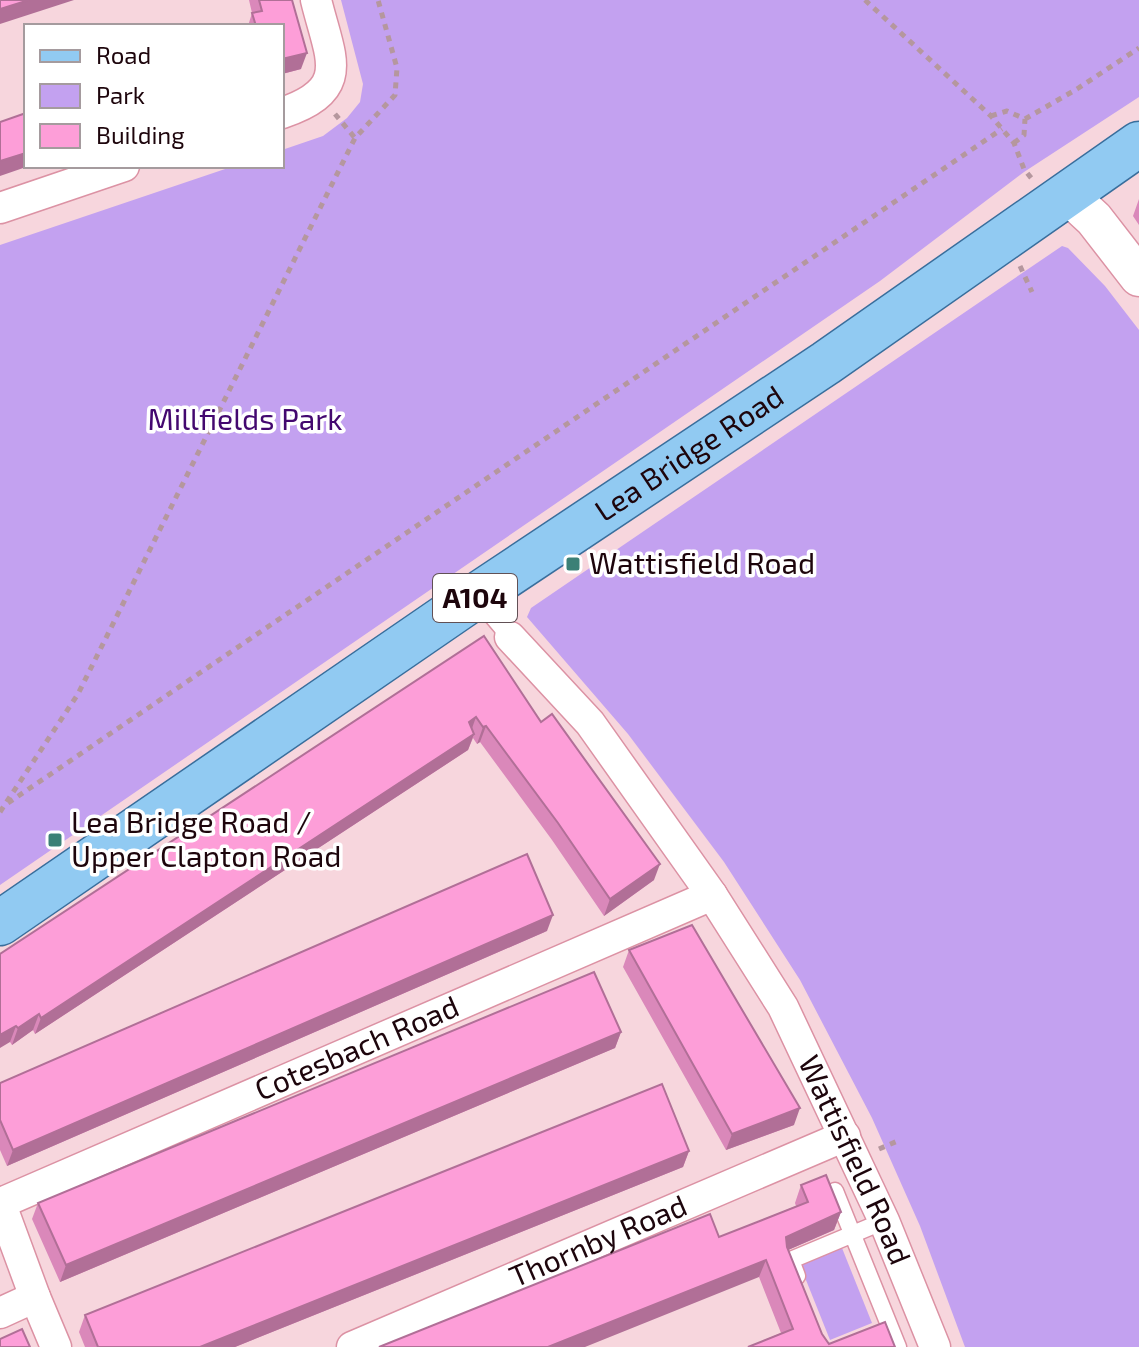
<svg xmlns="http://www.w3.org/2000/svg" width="1139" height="1347" font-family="'Exo 2',sans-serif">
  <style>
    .green { fill: #c3a1f0 }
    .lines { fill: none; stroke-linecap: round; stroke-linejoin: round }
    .service-casing { stroke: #dc92a4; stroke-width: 19 }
    .minor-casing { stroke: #dc92a4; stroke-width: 33 }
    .tertiary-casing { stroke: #dc92a4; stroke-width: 41 }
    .primary-casing { stroke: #396e9c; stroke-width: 47 }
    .path { stroke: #b5979e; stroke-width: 5; stroke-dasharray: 6 6; stroke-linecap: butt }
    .service { stroke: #fff; stroke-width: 16 }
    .minor { stroke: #fff; stroke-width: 30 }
    .tertiary { stroke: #fff; stroke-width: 38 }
    .primary { stroke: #91caf2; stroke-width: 44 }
    .wall { fill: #da88ba }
    .shaded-wall { fill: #b16f97 }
    .building { fill: #fd9ed8; stroke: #b16f97; stroke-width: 2 }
    .poi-dot { fill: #3b8076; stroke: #fff; stroke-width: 3 }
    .labels { text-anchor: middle; stroke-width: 7; stroke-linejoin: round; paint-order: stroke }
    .shield { fill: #fff; stroke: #615055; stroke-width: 2 }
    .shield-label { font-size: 28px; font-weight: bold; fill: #1d050c }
    .park-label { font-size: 30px; fill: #43086f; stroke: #fff }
    .street-label { font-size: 30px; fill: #1d050c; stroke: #fff }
    .poi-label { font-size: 30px; fill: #1d050c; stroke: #fff; text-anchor: start }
  </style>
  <rect width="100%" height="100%" fill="#f7d6dd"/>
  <path class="green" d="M341,0H1139V97L1024,172L880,281L0,885V245L234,166H282V150L323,136L347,118L360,102L363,84Z
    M1062,246L1068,248L1105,286L1139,330V1347H965L920,1226L872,1118L800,980L724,862L628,734L527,617L531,608Z
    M842,1248L872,1323L830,1340L800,1265Z"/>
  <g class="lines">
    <defs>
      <path id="service" d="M477,598L510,637
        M835,1191L898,1347
        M797,1276L791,1260L884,1221"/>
      <g id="minor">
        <path d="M282,113C353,89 330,58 316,0"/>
        <path d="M0,208L124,166"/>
        <path id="s1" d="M510,637L590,723L712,895L783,1007L884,1221L935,1347"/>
        <path d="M0,1202L35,1297L56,1347"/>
        <path id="s2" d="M1,1203L712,895"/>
        <path d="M0,1313L35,1297"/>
        <path id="s3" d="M352,1347L845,1136"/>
      </g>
      <path id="tertiary" d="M1067,194L1094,219L1139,277"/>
      <g id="primary">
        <path id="s4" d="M0,923L476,596L826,363L1139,144"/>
      </g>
    </defs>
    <use href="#service" class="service-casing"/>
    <use href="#minor" class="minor-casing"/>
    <use href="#tertiary" class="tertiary-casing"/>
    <use href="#primary" class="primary-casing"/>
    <path class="path" d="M865,0L991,116L1014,143L1024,169L1032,179
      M335,114L355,138
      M991,116L1007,111L1025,119
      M1025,119L1077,89L1139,48
      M1014,143L1024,135L1025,119
      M1020,266L1032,292
      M8,803L1002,129
      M0,812L78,694L355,138L395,95L397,68L378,0
      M879,1149L900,1140"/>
    <use href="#service" class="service"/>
    <use href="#minor" class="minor"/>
    <use href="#tertiary" class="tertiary"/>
    <use href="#primary" class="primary"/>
  </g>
  <path class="wall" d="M249,0H292L301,69L282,74V26H248L252,13Z
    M1139,199V225L1133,216Z
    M484,636L541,722L654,880L604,916L552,840L480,742L477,744L473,738L468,750L35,1034L33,1030L12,1045L10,1042L0,954Z
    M547,931L7,1166L0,1150V1083Z
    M629,950L794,1125L726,1150L623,967Z
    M621,1032L615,1048L60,1282L32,1219L38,1203Z
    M689,1151L683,1167L235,1347H85L79,1332L85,1315Z
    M801,1185L841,1212L834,1230L788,1250L822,1334L829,1344L895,1347H748L781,1333L759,1277L719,1237L796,1206L795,1203Z"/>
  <path class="shaded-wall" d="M29,0H74L0,24V9Z
    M307,53L301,69L282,74V59Z
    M26,153V166H29L0,176V161Z
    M476,717L470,734L469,722Z
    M486,726L480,742L477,744L483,727Z
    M474,734L468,750L35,1034L41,1018Z
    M660,864L654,880L604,916L610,899Z
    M553,915L547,931L7,1166L13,1150Z
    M39,1014L33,1030L12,1045L18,1028Z
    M16,1026L10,1042L0,1048V1035Z
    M621,1032L615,1048L60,1282L66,1265Z
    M800,1108L794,1125L726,1150L732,1134Z
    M689,1151L683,1167L235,1347H200Z
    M841,1212L834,1230L779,1254L786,1237Z
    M766,1260L759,1277L585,1347H548Z"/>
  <path class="building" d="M0,0H29L0,9Z
    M259,0H292L307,53L282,59V26H256L252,13L262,11Z
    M26,113V153L0,161V122Z
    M484,636L541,722L552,714L660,864L610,899L558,823L486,726L483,727L476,717L469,722L474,734L41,1018L39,1014L18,1028L16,1026L0,1035V954Z
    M527,854L553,915L13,1150L0,1120V1083Z
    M692,925L800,1108L732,1134L629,950Z
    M594,972L621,1032L66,1265L38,1203Z
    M662,1084L689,1151L200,1347H98L85,1315Z
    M826,1175L841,1212L786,1237L787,1247L822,1334L829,1344L885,1322L895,1347H748L793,1329L766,1260L548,1347H379L710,1214L719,1237L808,1202L801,1185Z
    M22,1329L30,1347H0V1339Z"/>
  <g class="poi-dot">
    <rect x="565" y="556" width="16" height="16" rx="4"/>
    <rect x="47" y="832" width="16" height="16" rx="4"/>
  </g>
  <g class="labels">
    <rect class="shield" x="433" y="574" width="84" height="48" rx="6"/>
    <g class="shield-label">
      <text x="475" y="608">A104</text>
    </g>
    <g class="park-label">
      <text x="245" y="430">Millfields Park</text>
    </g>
    <g class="street-label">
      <text dy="10" stroke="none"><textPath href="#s4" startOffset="834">Lea Bridge Road</textPath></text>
      <text dy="10" stroke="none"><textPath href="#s2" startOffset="388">Cotesbach Road</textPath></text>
      <text dy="10" stroke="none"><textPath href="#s1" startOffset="630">Wattisfield Road</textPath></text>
      <text dy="10" stroke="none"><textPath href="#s3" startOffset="268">Thornby Road</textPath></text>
    </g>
    <g class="poi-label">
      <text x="589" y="574">Wattisfield Road</text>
      <text x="71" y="833">Lea Bridge Road /<tspan x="71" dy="34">Upper Clapton Road</tspan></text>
    </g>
  </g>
  <rect x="24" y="24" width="260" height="144" fill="#ffffff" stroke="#a59b9e" stroke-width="2"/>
  <rect x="40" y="50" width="40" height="12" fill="#91caf2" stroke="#a59b9e" stroke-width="2"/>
  <text x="96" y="64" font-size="24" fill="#1d050c">Road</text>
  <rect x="40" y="84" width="40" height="24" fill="#c3a1f0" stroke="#a59b9e" stroke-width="2"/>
  <text x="96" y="104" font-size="24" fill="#1d050c">Park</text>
  <rect x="40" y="124" width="40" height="24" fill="#fd9ed8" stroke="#a59b9e" stroke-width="2"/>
  <text x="96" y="144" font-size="24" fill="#1d050c">Building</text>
</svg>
